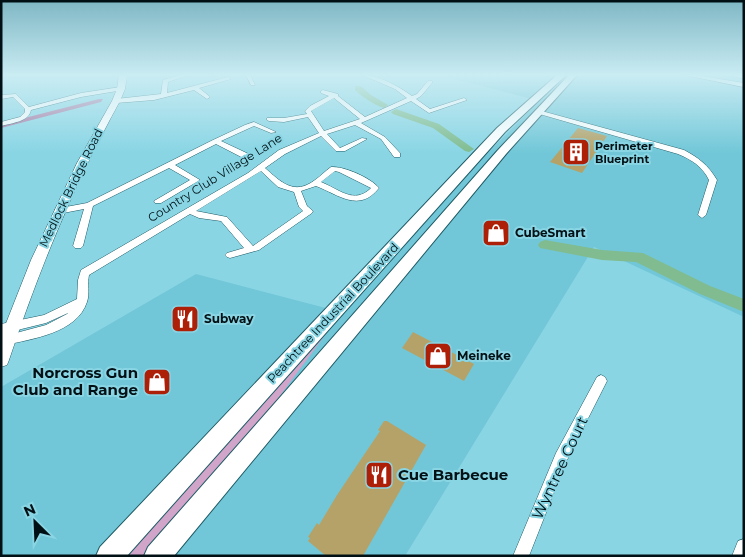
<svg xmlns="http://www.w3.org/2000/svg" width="745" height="557" font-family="Montserrat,sans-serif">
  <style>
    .built { fill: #71c7d8 }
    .green { fill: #d1a4ca }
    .forest { fill: #ab76a3 }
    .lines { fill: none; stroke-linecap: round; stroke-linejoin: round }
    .river { fill: #80bc8f; fill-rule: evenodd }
    .building { fill: #b5a269 }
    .minor-casing { stroke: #1f5b65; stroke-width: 1 }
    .secondary-casing { stroke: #1f5b65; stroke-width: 1 }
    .trunk-casing { stroke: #1f5b65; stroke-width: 2 }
    .minor { fill: #fff; fill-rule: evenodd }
    .secondary { fill: #fff; fill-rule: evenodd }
    .trunk { fill: #fff; fill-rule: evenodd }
    .labels { text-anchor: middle; stroke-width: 4; stroke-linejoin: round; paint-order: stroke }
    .far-poi-label { font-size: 11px; font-weight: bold; fill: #001014; stroke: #89d5e4; text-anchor: start }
    .street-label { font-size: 12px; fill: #001014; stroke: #89d5e4 }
    .poi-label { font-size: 12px; font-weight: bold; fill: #001014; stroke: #89d5e4; text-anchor: start }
    .near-poi-label { font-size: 15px; font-weight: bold; fill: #001014; stroke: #89d5e4; text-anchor: end }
    .near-street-label { font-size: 15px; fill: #001014; stroke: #89d5e4 }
  </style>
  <rect width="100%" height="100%" fill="#89d5e4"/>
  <path class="built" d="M440,75H744V317L594,247L405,556H1V387L196,274L341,312L464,177L539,101Z"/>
  <path class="green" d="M334,323L257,427L145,556H121Z"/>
  <path class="forest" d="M99,99H103L101,102L1,128V124Z"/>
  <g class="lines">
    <path class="river" d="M355,86H361L371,95L388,105L384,108C373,104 364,98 355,90Z
      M396,109L439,124L474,149L469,152L465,151L433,128L393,114L391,112Z
      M545,240L602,250L643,253L710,286L744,299V312L700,294L636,262L602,260L540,248L538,245L540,242Z"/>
  </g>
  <path class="building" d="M578,128L607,136L582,173L550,162Z
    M493,226L505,231L499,240L486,235Z
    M413,332L474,364L464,381L402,348Z
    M384,421H387L426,445L363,556H326L308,541L310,538L308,537L317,523L319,525L337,495L380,431L378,430Z"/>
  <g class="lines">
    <defs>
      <path id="minor" d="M181,75H188L168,82L167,93L228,77L231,79L199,88L209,96L210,97L207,99L194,90L154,100L116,103L113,101L116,99L161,94L163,80Z
        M246,75H250L255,85H251Z
        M362,75C379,75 398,86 412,96L417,94L428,81H432V83L421,96L416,99L430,109L464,98L467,100L429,113L411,101L361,123L385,137L400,153V157H394L381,139L355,125L327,134L340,148L362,138L367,139L345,151H336L321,136L285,154L265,168C281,182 294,196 315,180C321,176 325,171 331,167C344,166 371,178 379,188C359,213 339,195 316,186L301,191L307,206L313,211L312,213L259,250L230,258L227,257L225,255L227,253L244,248L221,221L199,218L190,214L89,275C87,284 90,293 87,302C77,333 32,339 5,345L1,343V337L46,325L67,314L68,313L46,323L1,334V324L44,315L77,299L78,280L81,270L248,173L279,150L319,133L308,117L284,122L269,121L267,120V118H284L307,114L305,111L310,106L329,96L321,93V91L323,90L338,94V96L365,117L407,98L395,89ZM334,98L360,119L324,131L311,111ZM261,171L278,187L294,192L299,207L303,211L253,246L227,217L196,211ZM335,171L339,172L371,188C354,205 339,189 321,182Z
        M685,75H695L744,83V87Z
        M732,75H744V79L733,76Z
        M121,87L124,89L123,90L81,97L31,110C29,122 11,123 1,126V122L20,117L25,112V109L13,97L1,99V95L16,94L29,107L81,93Z
        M538,110L684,150C699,158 708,165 717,180L706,215L702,218L698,215L709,180C702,166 692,160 678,154L536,113L535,112Z
        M254,122L276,132L271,133L254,126L221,141L253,156V160H247L216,144L175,165L200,180L161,203H155L154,201L190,180L169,168L93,206L83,246L81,248H75L73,246L84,209L58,214L55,213V209L87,203L213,140L245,125Z
        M601,375L605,377L607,381L566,462L529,556H513L556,453L597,377Z
        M744,539V556H732L738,541Z"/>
      <path id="secondary" d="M119,75H127L125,89L120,101C74,184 39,270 9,360L7,365L1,367V336L31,260L77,163L112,101L117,89Z"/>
      <path id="trunk" d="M557,75H566L505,132L127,556H96L100,547L497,128Z
        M569,75H577L506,154L174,556H144L148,547L498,150Z"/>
    </defs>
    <use href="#minor" class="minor-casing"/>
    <use href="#secondary" class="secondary-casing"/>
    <use href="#trunk" class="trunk-casing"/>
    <use href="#minor" class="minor"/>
    <use href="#secondary" class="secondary"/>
    <use href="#trunk" class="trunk"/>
  </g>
  <linearGradient id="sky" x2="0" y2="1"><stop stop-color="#7eb7c4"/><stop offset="0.49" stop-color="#caecf3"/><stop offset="1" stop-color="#caecf3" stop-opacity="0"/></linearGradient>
  <rect width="745" height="153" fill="url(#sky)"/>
  <defs>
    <symbol id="building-square" viewBox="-11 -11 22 22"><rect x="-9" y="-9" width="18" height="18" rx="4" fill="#ae1f08" stroke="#89d5e4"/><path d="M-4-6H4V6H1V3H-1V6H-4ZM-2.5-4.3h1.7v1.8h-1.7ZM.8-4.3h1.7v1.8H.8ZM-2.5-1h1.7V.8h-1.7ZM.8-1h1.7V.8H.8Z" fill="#fff"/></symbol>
    <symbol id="shop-square" viewBox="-11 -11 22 22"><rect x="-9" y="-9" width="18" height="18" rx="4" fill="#ae1f08" stroke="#89d5e4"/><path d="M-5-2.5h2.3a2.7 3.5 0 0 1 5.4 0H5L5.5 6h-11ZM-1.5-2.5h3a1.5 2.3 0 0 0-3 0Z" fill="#fff"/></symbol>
    <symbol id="restaurant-square" viewBox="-11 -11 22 22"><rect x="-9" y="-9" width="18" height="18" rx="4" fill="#ae1f08" stroke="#89d5e4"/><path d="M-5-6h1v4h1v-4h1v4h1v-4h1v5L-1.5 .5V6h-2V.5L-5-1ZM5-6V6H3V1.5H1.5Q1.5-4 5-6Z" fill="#fff"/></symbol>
  </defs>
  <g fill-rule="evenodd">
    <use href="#building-square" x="560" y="136" width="32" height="32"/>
    <use href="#shop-square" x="480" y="217" width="32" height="32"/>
    <use href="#restaurant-square" x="169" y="303" width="32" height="32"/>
    <use href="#shop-square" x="422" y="340" width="32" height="32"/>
    <use href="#shop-square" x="141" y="366" width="32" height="32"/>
    <use href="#restaurant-square" x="363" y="459" width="32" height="32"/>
  </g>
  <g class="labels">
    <g class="far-poi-label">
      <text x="595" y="150">Perimeter<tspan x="595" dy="13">Blueprint</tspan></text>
    </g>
    <g class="street-label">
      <text transform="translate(215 178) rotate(-32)" y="4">Country Club Village Lane</text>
      <text transform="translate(71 188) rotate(-64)" y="4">Medlock Bridge Road</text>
      <text transform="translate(333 313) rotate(-47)" y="4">Peachtree Industrial Boulevard</text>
    </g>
    <g class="poi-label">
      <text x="515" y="237">CubeSmart</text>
      <text x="204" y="323">Subway</text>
      <text x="457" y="360">Meineke</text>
    </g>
    <g class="near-poi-label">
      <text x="138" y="378">Norcross Gun<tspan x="138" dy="17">Club and Range</tspan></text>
      <text x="398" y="480" text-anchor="start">Cue Barbecue</text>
    </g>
    <g class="near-street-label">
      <text transform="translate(560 468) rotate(-65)" y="5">Wyntree Court</text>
    </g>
  </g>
  <rect width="745" height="557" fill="none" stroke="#001014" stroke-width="5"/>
  <g transform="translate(35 522) rotate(336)" stroke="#89d5e4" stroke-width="4" paint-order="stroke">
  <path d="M0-4L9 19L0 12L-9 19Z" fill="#001014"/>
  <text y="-8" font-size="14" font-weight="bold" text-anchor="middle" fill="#001014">N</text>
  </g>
</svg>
